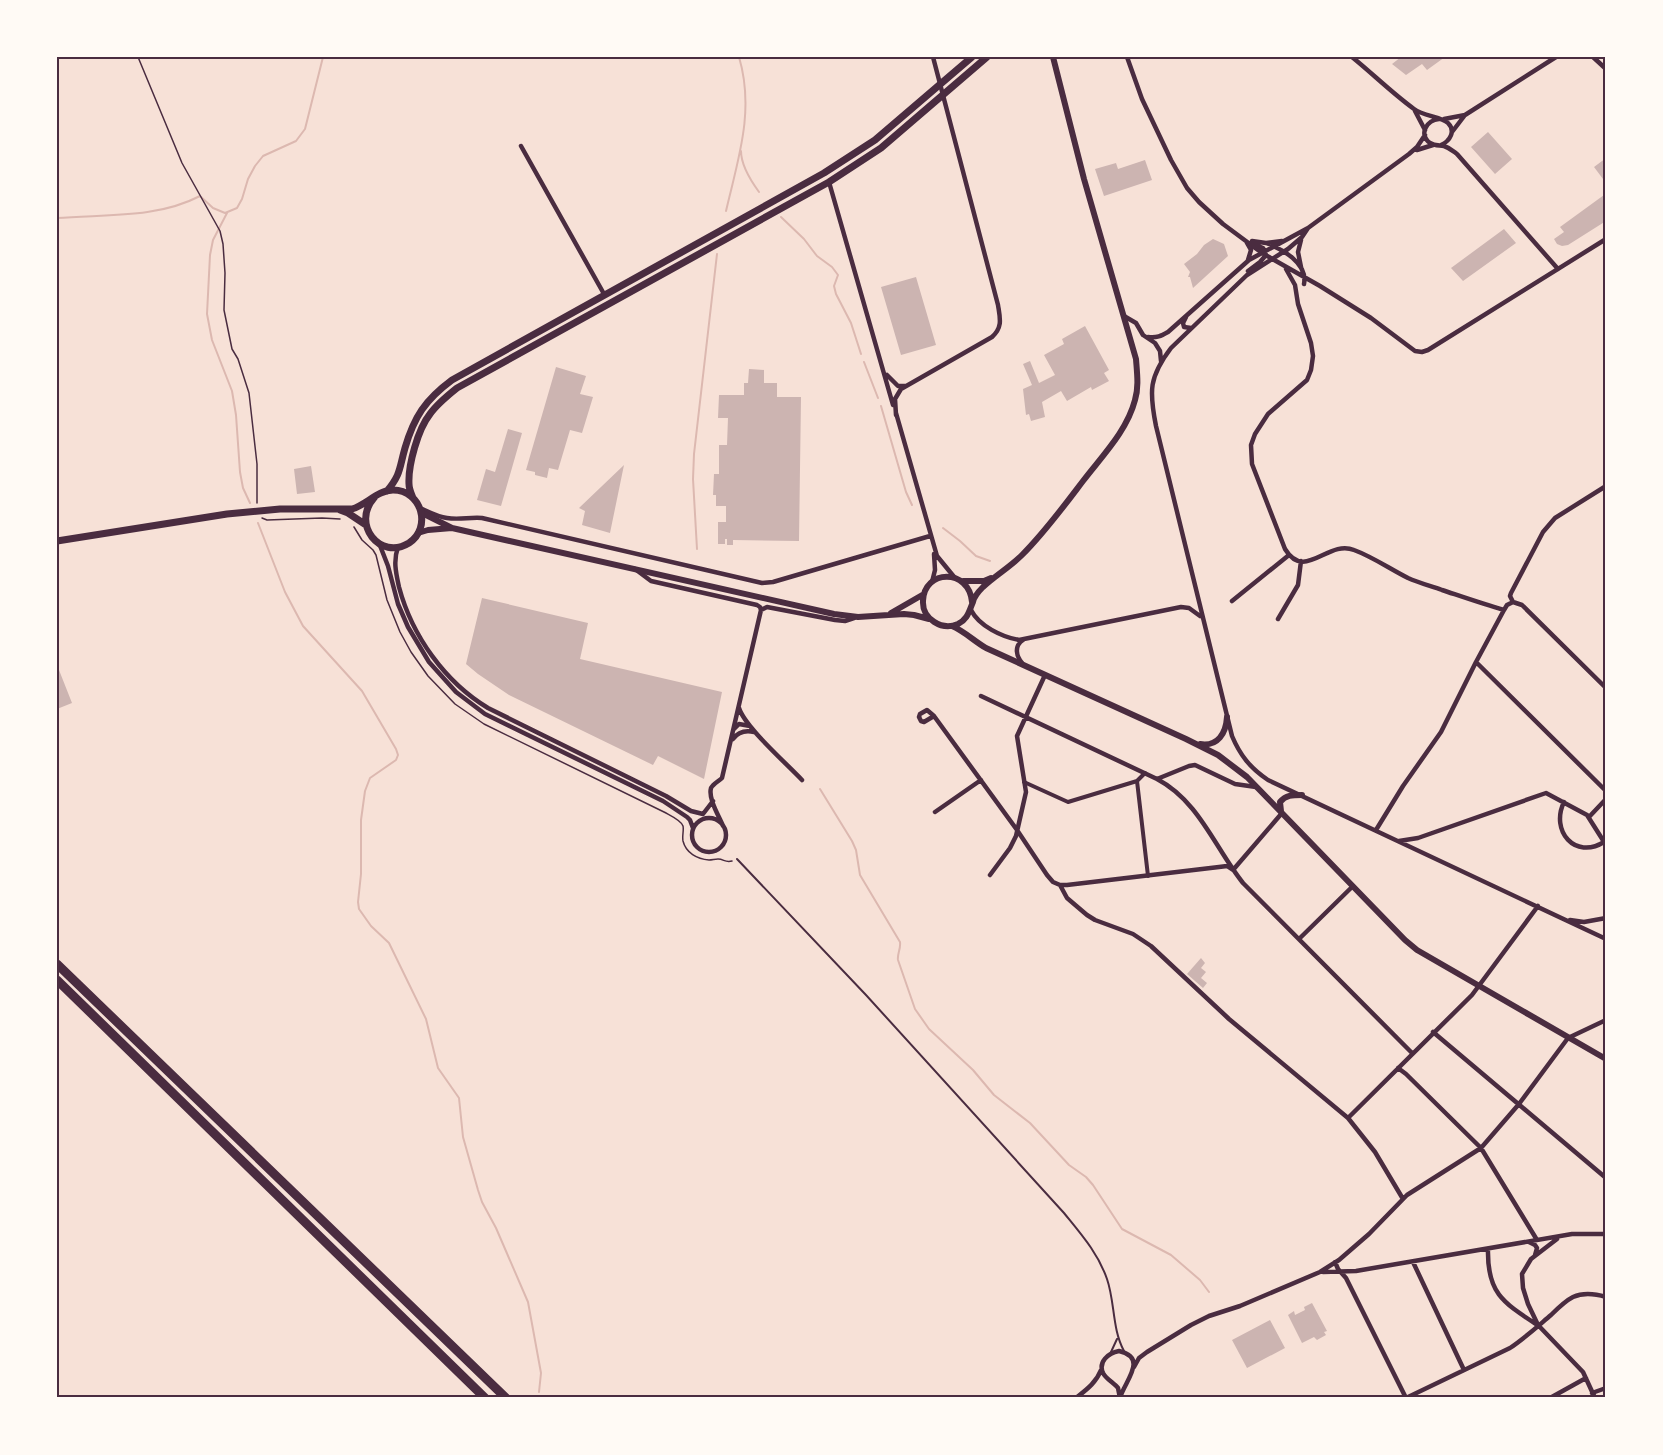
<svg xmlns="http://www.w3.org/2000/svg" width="1663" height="1455" font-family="Commissioner,sans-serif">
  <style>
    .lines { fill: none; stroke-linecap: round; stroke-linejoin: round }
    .stream { stroke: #dcb8b0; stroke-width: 2 }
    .building { fill: #ccb4b1 }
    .path { stroke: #4a2c40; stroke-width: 1.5 }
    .service { stroke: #4a2c40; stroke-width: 2 }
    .pedestrian { stroke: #4a2c40; stroke-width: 4 }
    .minor { stroke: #4a2c40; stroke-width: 4.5 }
    .tertiary { stroke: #4a2c40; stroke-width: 6 }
    .secondary { stroke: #4a2c40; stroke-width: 7 }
    .motorway { stroke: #4a2c40; stroke-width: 9 }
    .neatline { fill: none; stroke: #4a2c40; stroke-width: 2 }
  </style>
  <rect width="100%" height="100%" fill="#f7e1d7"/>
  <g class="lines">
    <path class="stream" d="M741,151C741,165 751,181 759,192
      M726,211C738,159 755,111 739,57
      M227,213L213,240L210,255L207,314L212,340L232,391L236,415L240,472L243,488L250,503
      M781,217L804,239L817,256L832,267L838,275L834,286L836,294L851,323L861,354
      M57,218C104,214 156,219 200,196L213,208L225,213L237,208L242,199L248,179L255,166L263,156L296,141L305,129L323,57
      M864,362L878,398
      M881,406L906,492L912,505
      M258,523L285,592L303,626L362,691L396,749L398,755L396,760L370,778L365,791L361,820V874L358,902L359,909L371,926L389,943L426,1019L438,1068L459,1098L463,1137L478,1190L482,1202L496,1228L528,1302L541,1373L539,1392
      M943,528L960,541L976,556L990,561
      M697,549L693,479L694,454L717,254
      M820,789L852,841L856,850L860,875L900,942C901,949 897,954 898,960L915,1009L929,1029L973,1070L994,1095L1030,1123L1069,1165L1086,1177L1093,1185L1122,1229L1171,1255L1200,1280L1209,1292"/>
  </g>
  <path class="building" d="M1401,57H1445L1427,70L1422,64L1406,75L1392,64Z
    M1488,132L1512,159L1495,174L1471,147Z
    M1606,158V183L1594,167Z
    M1145,160L1152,180L1104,196L1095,169L1116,163L1118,169Z
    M1604,195L1606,198V221L1568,245L1562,246L1557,244L1554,239L1564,232L1560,227Z
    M1504,229L1516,243L1463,281L1451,268Z
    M1213,239L1224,244L1228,256L1193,288L1190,277H1188L1190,272L1184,264L1197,254L1204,245Z
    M916,277L936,345L901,355L881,287Z
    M1085,326L1109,370L1104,373L1109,381L1092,390L1091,387L1067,401L1061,391L1042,402L1045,417L1031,421L1029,414L1026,415L1023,389L1032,385L1023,364L1030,361L1039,383L1055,375L1044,355L1064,344L1062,339Z
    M556,367L586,376L580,394L593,397L582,433L570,430L558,470L549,468L547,478L535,475V472L526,470Z
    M749,369L764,370V383H777V397H801L799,541L733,540V545H727V539H725V544H718V522H726V506H716V495H713L714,474H719V445H727L728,418H718L719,395H744V383H748Z
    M508,429L522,433L501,506L477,500L486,469L495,472Z
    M624,465L610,533L582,525L585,511L579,508Z
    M311,466L315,492L297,494L294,469Z
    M482,598L588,623L580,659L722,692L704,779L658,756L653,765L509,695L478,674L466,664Z
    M59,670L72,703L57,709V671Z
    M1201,958L1205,963L1201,968L1206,972L1201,978L1207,983L1203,988L1187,974Z
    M1312,1303L1327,1331L1324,1332L1326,1335L1317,1340L1314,1337L1302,1343L1288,1315L1294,1311L1295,1315L1305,1310L1304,1307Z
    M1270,1320L1285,1348L1247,1368L1232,1340Z"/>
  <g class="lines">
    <path class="path" d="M138,57L182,163L220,231L223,244L225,273L224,310L232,349L238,359L249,393L257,464V503
      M262,518L267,520L322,518L340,519
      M354,527L362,540L373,550L376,555L387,600L400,632L411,652L428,676L455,704L484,724L664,812C669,815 681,820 683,826C684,830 682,836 683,841C686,853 697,859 709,860C712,860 715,859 718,859C724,859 725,863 732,861"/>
    <path class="service" d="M737,859L866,995L1064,1213C1081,1234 1098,1253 1107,1279C1115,1302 1112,1329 1124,1351
      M1111,1352L1117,1339"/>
    <path class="pedestrian" d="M1145,773L1137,781L1148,876
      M1024,782L1068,802L1137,781"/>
    <path class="minor" d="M1127,57L1142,99L1171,160L1187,188L1199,202L1223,224L1262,253L1320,286L1371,318L1415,351L1422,352L1428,350L1606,239
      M1352,57C1373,74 1392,93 1414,109C1423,116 1442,117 1448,123C1456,131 1450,141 1441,145
      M1593,57L1606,69
      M1415,111L1425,130
      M1439,119C1427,120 1418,134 1430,143C1435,146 1440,145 1444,146C1450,148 1453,151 1457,154L1558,269
      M1444,119L1465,115L1556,57
      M1452,132L1465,115
      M521,146L604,294
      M1417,150L1433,145
      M829,182L893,405
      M1308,228L1302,237L1288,249L1247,275L1171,348C1149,377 1149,391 1156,426L1232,736C1240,755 1250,768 1268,780L1606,939
      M1301,240L1298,252L1301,267
      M1252,241L1266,243L1282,241
      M1247,243L1251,250L1248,260
      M1266,243C1282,249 1308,263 1304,284
      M1286,269L1295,285L1298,304L1311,343L1313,356L1311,370L1307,380L1268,414L1255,434L1251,445L1252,464L1285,549C1305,582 1328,539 1354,550C1373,557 1390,569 1408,578C1419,583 1431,586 1442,590C1463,597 1483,604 1504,610
      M1248,271L1260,262L1266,255L1263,248L1251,243
      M1124,316L1136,323L1143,335L1155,343L1160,351L1161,361
      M1186,317L1183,323L1184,327L1191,328
      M1148,337C1157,338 1161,336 1168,332L1249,260L1308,228L1409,154L1417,147L1425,135
      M887,375L898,386H906
      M896,413L937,556L955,578
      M896,415L895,399L901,389L992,337C1003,327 1000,318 998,305L933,57
      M420,508C429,512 438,517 447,518C459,520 470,517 482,518L762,583L773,582L930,536
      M379,543L388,566L398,604L408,627L429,662L456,692L485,714L663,801L687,817L690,820L693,828
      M398,547C393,561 396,573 399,587C412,636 445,682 488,708L666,796L691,811L703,814L713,801
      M635,569L651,581L757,605L760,607L761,610
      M932,582L935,570L934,554
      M1232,601L1289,555
      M1513,602L1510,596L1511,593L1543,532L1555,518L1606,486
      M1513,602L1522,605L1606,688
      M761,610L767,607L835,620L845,621L854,618
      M971,610C979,626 1002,637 1019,640L1181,607L1189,608L1200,616
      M1278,619L1298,585L1301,561
      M1476,662L1606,791
      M1022,663C1016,656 1014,646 1023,640
      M981,696L1157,779C1199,801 1215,848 1243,883L1412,1053
      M739,708C745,727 786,763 802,780
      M934,716L924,722L921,721L919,717L920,714L927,710L934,716L1017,830L1047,875L1053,882L1060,885L1067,898L1087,915L1095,920L1133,934L1151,946L1229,1019L1348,1118L1375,1152L1403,1199
      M734,729L739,724L750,726
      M733,739C738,732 745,730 754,732
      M1157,779L1189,766L1195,765L1235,784L1256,787
      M1564,802C1550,831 1575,860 1604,842
      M935,812L981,780
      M1589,817L1606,799
      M692 835a17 17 0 1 1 34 0a17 17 0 1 1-34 0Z
      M723,826C719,816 708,799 711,788C713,784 719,781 722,778L761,610
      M1376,830L1403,786L1441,732L1476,662L1504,610L1507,605L1513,602
      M1399,841L1418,838L1546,793L1587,815L1606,845
      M990,875L1010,848L1016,836L1026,792L1017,736L1045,675
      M1060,885H1067L1219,867L1227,866L1233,870L1282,813
      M1570,920L1584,922L1606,918
      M1299,939L1353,886
      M1433,1032L1606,1178
      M1398,1068L1406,1074L1481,1148L1537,1240
      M1348,1118L1472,995L1538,906
      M1557,1239L1531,1259L1522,1274L1523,1288L1528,1304L1538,1325L1583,1372L1595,1398
      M1529,1242L1535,1245L1537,1248L1535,1255
      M1488,1249C1487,1292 1502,1302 1536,1324
      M1335,1262L1338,1269L1346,1278L1406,1398L1510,1348C1525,1338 1538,1326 1551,1315C1558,1308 1565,1301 1573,1297C1584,1292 1596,1294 1606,1297
      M1413,1262L1464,1370
      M1323,1272L1356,1271L1572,1234H1606
      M1119,1351C1149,1358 1124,1382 1120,1398L1118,1388C1114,1383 1106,1379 1103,1373C1098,1362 1108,1353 1119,1351Z
      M1134,1367L1139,1358L1147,1352L1191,1325L1209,1316L1240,1306L1320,1272L1339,1260L1369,1234L1407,1195L1481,1148L1519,1104L1568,1038L1606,1020
      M1592,1393L1606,1388
      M1076,1398C1086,1390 1096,1383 1101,1370
      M1550,1398L1586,1378"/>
    <path class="tertiary" d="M422,513L452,528L834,614L858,617L904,614L914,615L929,619
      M418,533L428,530L452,528
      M963,581H984L991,578
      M972,602C969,568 924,569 923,601C922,619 942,631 958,624C968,619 969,611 973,602C974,597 979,591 983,587C996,575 1010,567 1022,555C1045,532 1064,506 1083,481C1102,456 1127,431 1135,400C1139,387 1137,373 1136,359L1084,179L1053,57
      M891,613L924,594
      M952,626C964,631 974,641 986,648L1186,739L1218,755L1247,777L1405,940L1417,950L1606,1059
      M1200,744C1218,747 1226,733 1227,717
      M1281,811L1280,802C1286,795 1292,795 1302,795"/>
    <path class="secondary" d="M387,491C401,474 399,469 405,448C414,417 425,400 452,380L824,173L875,140L972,57
      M413,498C411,493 409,489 409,484C408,465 418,429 430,414C437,404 447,396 457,388L829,182L881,148L987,57
      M340,510L348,513L366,525
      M57,541L227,514L280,509H352C366,505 378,490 393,490C422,490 432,528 409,543C380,561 351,524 374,498"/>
    <path class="motorway" d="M57,964L506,1398
      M57,980L485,1398"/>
  </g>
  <rect width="1663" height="1455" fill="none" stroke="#fffaf5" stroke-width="117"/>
  <rect x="58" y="58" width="1546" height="1338" class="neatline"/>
</svg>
